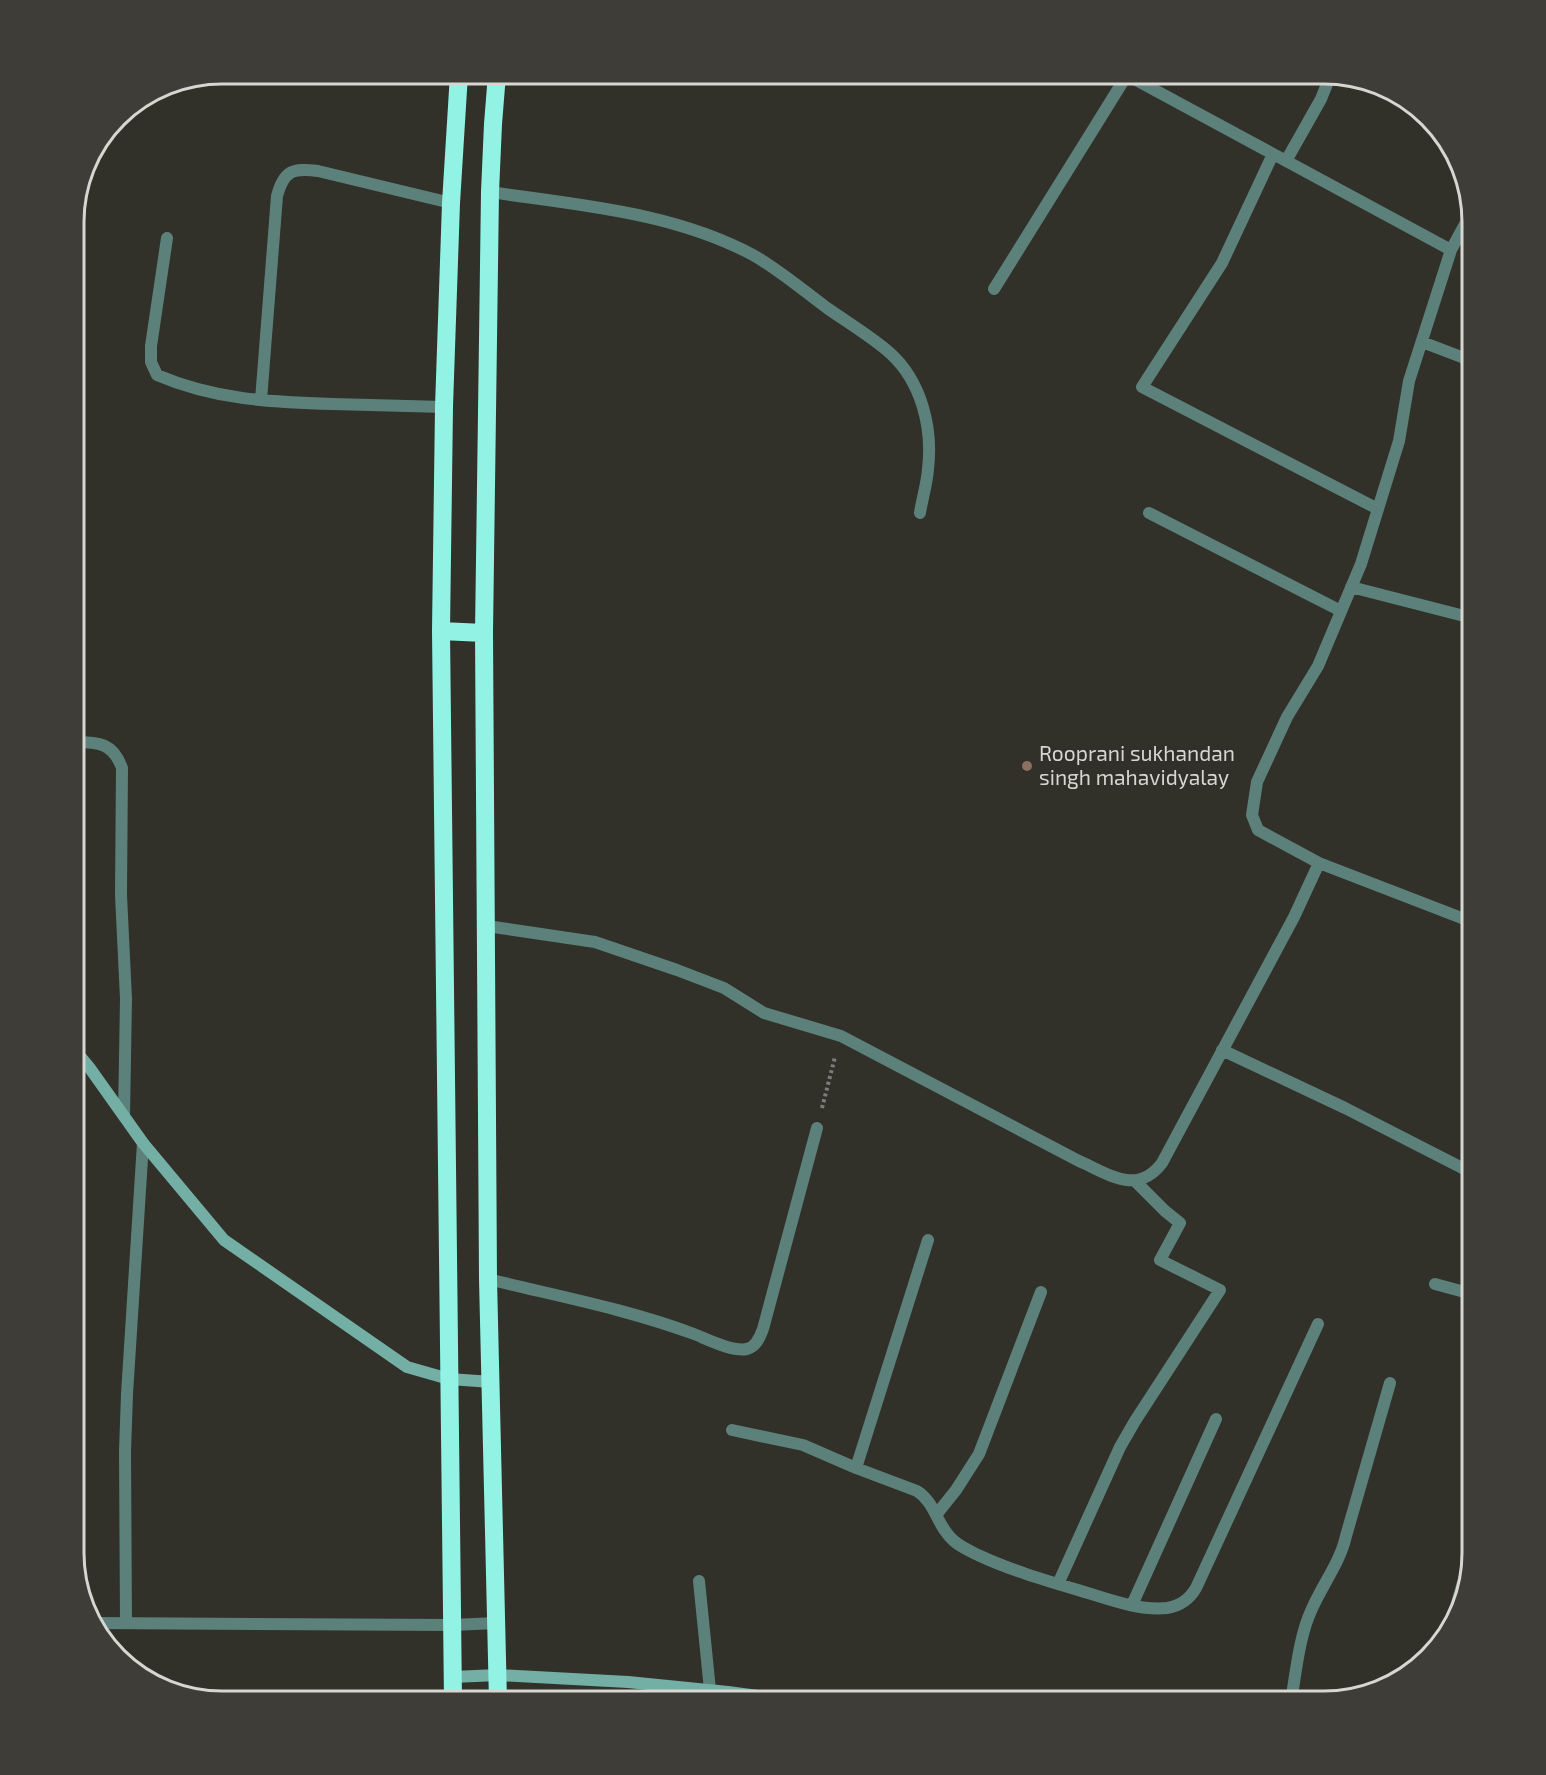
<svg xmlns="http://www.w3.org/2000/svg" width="1546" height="1775" font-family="'Exo 2',sans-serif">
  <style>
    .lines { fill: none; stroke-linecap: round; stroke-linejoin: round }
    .path { stroke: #7d7c76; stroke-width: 4; stroke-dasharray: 3 3; stroke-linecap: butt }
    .lane { stroke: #5c817b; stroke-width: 12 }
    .street { stroke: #5c817b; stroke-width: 12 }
    .secondary { stroke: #73afa5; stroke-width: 12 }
    .highway { stroke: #92f2e3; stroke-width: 18 }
    .education-dot { fill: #8d6e63; stroke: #313029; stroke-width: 2 }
    .labels { text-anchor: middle; stroke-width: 4.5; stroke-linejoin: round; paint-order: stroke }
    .poi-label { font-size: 21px; fill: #d7d6d2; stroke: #313029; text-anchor: start }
    .rim { fill: none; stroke: #d7d6d2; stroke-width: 3 }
  </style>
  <rect width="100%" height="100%" fill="#313029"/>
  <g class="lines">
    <path class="path" d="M822,1108L835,1057"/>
    <path class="lane" d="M490,192C578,205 673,212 753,255C778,269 804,291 827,308C847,322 872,337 890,353C921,381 933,427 928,469C927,484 922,499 920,513"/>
    <path class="street" d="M1125,74L1451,250
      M1273,154L1222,263L1142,387L1378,509
      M1286,161L1321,99L1331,74
      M1471,213L1451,250L1409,381L1399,441L1361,564L1318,666L1287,717L1257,782L1252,815L1258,830L1319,863L1472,922
      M167,238L151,346V362L157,375C215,400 271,402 333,404C370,405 407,406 444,407
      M994,289L1127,75
      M1422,342L1472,361
      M261,400L277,196C284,170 293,168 318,171L451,203
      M1149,513L1341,611
      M1351,587L1472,618
      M74,742C99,742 113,743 122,768L121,895L126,999L124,1116
      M487,926L595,942L677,970L724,988L764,1013L841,1036L1079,1161C1109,1174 1137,1196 1162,1163L1294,917L1319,863
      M1222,1050L1345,1108L1472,1173
      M488,1279C557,1296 627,1309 694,1334C707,1339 732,1352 747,1349C756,1347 760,1337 763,1329L817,1128
      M1435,1284L1472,1294
      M732,1430L803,1445L856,1468L917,1491C936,1503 937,1527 954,1541C961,1547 970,1551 978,1555C1010,1570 1044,1580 1078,1590C1106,1598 1137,1611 1167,1608C1180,1606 1189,1600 1196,1588L1318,1324
      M856,1468L928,1240
      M936,1515L956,1490L979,1454L1041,1292
      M699,1581L710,1690
      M1058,1584L1120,1447L1135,1421L1220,1290L1160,1260L1180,1223L1165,1211L1136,1182
      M1132,1605L1216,1419
      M93,1623L452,1625L497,1623
      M126,1623L125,1451L127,1394L143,1143
      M1450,1628L1472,1551
      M1291,1701C1296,1673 1299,1637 1311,1611C1322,1585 1340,1563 1346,1536L1390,1383"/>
    <path class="secondary" d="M74,1049L89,1067L143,1143L224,1240L407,1367L449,1379L492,1382
      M453,1677L498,1675L628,1682L728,1692L795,1701"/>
    <path class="highway" d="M497,74L493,124L490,192L484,633L488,1279L498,1701
      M441,631L484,633
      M453,1701L441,631L444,407L451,203L459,74"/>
  </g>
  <circle class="education-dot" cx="1027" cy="766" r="6"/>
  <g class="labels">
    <g class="poi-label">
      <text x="1039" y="761">Rooprani sukhandan<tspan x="1039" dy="24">singh mahavidyalay</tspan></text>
    </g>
  </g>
  <path d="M0 0H1546V1775H0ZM222 84H1324A138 138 0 0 1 1462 222V1553A138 138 0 0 1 1324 1691H222A138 138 0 0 1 84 1553V222A138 138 0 0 1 222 84Z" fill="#3e3d37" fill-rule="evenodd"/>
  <path class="rim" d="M222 84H1324A138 138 0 0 1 1462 222V1553A138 138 0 0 1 1324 1691H222A138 138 0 0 1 84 1553V222A138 138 0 0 1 222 84Z"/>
</svg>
